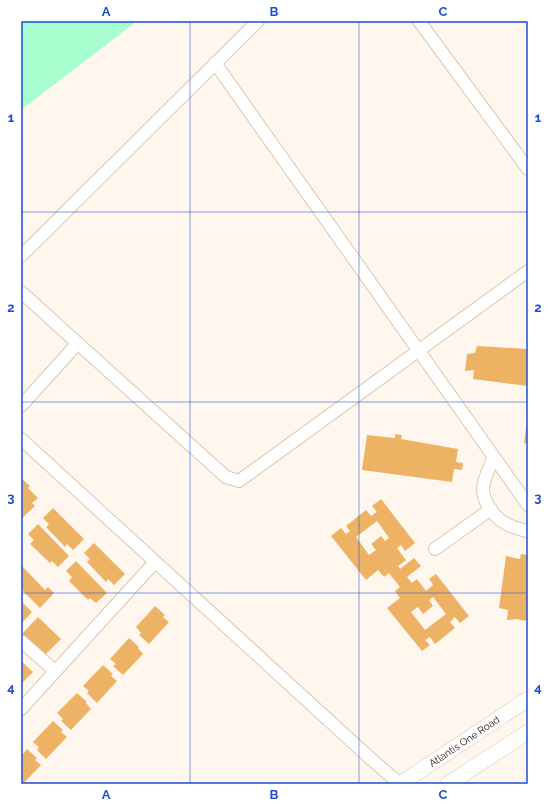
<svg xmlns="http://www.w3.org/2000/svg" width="549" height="805" font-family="Raleway,sans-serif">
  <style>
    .green { fill: #a7fdce }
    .building { fill: #eeb264; fill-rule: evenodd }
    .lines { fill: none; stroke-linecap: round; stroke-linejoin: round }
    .minor-casing { stroke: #d9c7b1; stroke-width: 14 }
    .tertiary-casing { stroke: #d9c7b1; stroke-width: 16 }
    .minor { stroke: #fff; stroke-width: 12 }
    .tertiary { stroke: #fff; stroke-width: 15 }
    .grid { fill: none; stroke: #1d4ed8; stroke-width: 1; stroke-opacity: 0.55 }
    .labels { text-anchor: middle; stroke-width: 4; stroke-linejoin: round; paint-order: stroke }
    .street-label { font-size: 10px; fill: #161008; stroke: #fff }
    .neatline { fill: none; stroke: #1d4ed8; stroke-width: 1.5 }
    .grid-label { font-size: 13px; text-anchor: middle; font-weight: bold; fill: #1d4ed8 }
  </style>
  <rect width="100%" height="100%" fill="#fff7ee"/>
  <path class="green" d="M21,21H137L21,110Z"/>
  <path class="building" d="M477,346L528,349V386L473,379L474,370L465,371L467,354L475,353Z
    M527,421H528V444L524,443Z
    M395,434L402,435L401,439L458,449L456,462L463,463L462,470L454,469L452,482L362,470L367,435L395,438Z
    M22,479L30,486L28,488L38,498L32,503L35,506L21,519V481Z
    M381,499L415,543L405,551L401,545L397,548L406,560L398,566L400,569L414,558L421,566L407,577L412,583L417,579L426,591L433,585L429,579L436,574L469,616L460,623L455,617L450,622L455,628L435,644L430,637L425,640L430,645L422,651L387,608L400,598L395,591L400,587L389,573L384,577L378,570L366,580L331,536L341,528L346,534L350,531L346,526L366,510L371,516L377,512L372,506ZM377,521L389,538L385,541L381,536L371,544L376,550L369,555L356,537ZM433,597L446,614L425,630L411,612L418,607L423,614L433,606L429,600Z
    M53,508L84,539L73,550L67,544L65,547L46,527L49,524L43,518Z
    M38,524L69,556L58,567L52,561L50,563L30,544L34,540L28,534Z
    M94,543L125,574L114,585L108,579L106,582L87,562L90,559L84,553Z
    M521,554L528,555V613L526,621L516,619L507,620L508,610L499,608L506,556L520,559Z
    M76,561L107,593L96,603L90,598L88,600L69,581L72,577L66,571Z
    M21,565L45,590L48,587L54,593L40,608L21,589Z
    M21,601L32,612L21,624Z
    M155,606L165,615L163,617L169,622L149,644L139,635L141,633L136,627Z
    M38,617L61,639L43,657L21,636V635Z
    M129,638L139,647L138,648L143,654L123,675L113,666L116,664L110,659Z
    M21,661L33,672L21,684Z
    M103,665L113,674L111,676L117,681L97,703L87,693L89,691L83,686Z
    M77,693L87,702L86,703L91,709L71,730L61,721L63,719L57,713Z
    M53,721L63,730L61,732L67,737L46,759L37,750L39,747L33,742Z
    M27,749L37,758L35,760L41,765L23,784H21V756Z"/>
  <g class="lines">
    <defs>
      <path id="minor" d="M419,21L528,169
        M215,63L528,505
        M21,256L258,21
        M21,292L226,477L239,481L528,271
        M21,406L78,343
        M21,439L371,759L400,784
        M494,457C490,467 483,479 483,490C484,505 497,521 511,526C515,528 521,529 526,531L528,530
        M435,549L491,509
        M21,641L55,671
        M21,709L155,562"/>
      <path id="tertiary" d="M400,784L528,699
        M448,784L528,732"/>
    </defs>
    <use href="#minor" class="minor-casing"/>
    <use href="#tertiary" class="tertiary-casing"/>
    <use href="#minor" class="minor"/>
    <use href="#tertiary" class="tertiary"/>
  </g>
  <path class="grid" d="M190,21V784M359,21V784M21,212H528M21,402H528M21,593H528"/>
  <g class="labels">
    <g class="street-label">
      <text transform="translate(464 741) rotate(-34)" y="4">Atlantis One Road</text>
    </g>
  </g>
  <rect width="549" height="805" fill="none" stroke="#ffffff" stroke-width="44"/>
  <rect x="22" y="22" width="505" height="761" class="neatline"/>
  <g class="grid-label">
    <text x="106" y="16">A</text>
    <text x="274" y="16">B</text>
    <text x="443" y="16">C</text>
    <text x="11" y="122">1</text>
    <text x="538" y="122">1</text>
    <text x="11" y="312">2</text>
    <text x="538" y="312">2</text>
    <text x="11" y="502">3</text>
    <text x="538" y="502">3</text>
    <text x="11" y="692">4</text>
    <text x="538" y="692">4</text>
    <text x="106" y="799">A</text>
    <text x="274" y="799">B</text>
    <text x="443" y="799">C</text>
  </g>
</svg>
